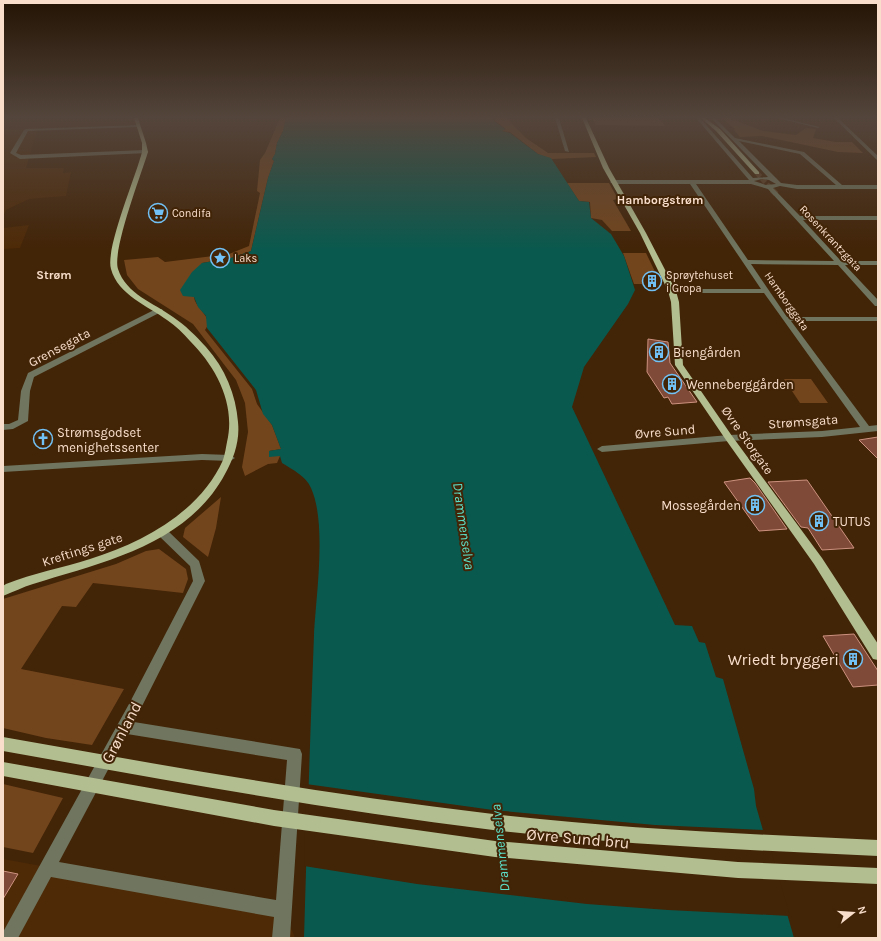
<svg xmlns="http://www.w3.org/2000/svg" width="881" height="941" font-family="Karla,sans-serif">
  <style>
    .built { fill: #4e2a07 }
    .green { fill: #72451d }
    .water { fill: #0a594e }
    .pier { fill: #422407 }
    .building { fill: #7f4a38; stroke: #cd927f }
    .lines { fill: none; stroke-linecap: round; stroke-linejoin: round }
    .major-tunnel-far1 { stroke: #5d4024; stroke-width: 5; stroke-dasharray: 5 2.5; stroke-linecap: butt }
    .major-tunnel { stroke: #5d4024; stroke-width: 6; stroke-dasharray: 6 3; stroke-linecap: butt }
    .minor { fill: #6f755e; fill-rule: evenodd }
    .major { fill: #b2be8f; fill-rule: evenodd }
    .labels { text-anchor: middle; stroke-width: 4; stroke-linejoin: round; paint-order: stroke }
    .far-poi-label { font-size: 11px; fill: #f8decb; stroke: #422407; text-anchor: start }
    .far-street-label { font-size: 11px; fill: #f8decb; stroke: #422407 }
    .far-neighbourhood-label { font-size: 12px; font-weight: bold; fill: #f8decb; stroke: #422407 }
    .street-label { font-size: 13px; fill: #f8decb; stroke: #422407 }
    .poi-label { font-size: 13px; fill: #f8decb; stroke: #422407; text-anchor: start }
    .water-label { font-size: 14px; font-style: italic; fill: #5ce0c9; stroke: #422407 }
    .near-poi-label { font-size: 16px; fill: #f8decb; stroke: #422407; text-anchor: end }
    .near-street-label { font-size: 16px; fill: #f8decb; stroke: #422407 }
  </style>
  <rect width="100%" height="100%" fill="#422407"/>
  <path class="built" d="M38,127L26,168H64L63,173L71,172L66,196L29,199L6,210L3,217V129Z
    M29,225L20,248L3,249V228Z
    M3,859L283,910L294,935V938H3Z"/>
  <path class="green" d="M280,118H286L283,131L277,143L275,154L272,159L274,161L268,178L251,251L231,258L202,263C200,271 193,290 194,297C195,309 215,317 205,330L252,389L257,404L272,425L281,449L269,451L280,456L277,463L268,464L245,476L242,467L248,432L245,403L236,380L193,324L138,289L127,275L124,260L158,257L165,262L229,254L249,246L260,193L257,191L260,160L265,153Z
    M496,118H506L526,138L548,153H594L596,157L551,159L538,154L510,132L503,131L506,129L495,121Z
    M592,118H659L665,126L596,125Z
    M722,118H729L763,131L796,135L806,128L816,129L813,138L836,142H852L863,153L838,152L762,136L740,137L734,130L735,129Z
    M567,183H609L618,199L613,200L631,231H612L602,220L591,218L590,202L579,201Z
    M623,253H646L661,284H634Z
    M784,379H811L828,403H800Z
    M221,497L216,528L208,557L183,537L185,528Z
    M159,549L186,569L188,579L183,593L93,583L76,607L62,606L21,669L124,689L92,745L46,738L3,728V599L116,564L146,551Z
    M3,784L63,798L33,853L3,847Z"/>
  <path class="water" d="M286,118H494L493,120L505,129L502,131L510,133L538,154L551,158L579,201L589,202L591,218L611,234L624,256L635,290L628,304L584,367L572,407L675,625L692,626L699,642L705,643L716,677L723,679L754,789L756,806L794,938H304C307,837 310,736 314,635C316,596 327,523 311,488C306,476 293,470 282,463L280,456L269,457V451L281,449L272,425L263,414L256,390L207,328L206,316L198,307L194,297L183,296L180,290L192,272L202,263L231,258L251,251L268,178L274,161L272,159L275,154L277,143L283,131Z"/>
  <path class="pier" d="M306,784L493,810L655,825L765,830L790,916L668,910L587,904L417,884L304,866Z"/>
  <path class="building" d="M648,339L668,342L670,363L697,402L672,404L668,397L664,398L647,372Z
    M878,437V459L859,440Z
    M750,478L755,483L787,529L759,531L724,482Z
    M807,480L854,548L822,550L808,528L801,527L768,482Z
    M854,634L878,671V685L853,687L823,636Z
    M3,871L18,874L3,899Z"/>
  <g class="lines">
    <path class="major-tunnel-far1" d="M757,173L773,191"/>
    <path class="major-tunnel" d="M772,190L777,195"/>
    <path class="minor" d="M555,118H559L569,152L565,151Z
      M696,118H700L753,178L768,177L711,118H715L735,138L804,152L842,185H878V189H797L780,186L773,188L800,216H878V220H803L841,261H878V265H845L878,300V306H875L838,265L751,264L787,317H878V321H791L869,426L878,425V431L822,437L729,441L602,452L597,449L602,446L729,435L822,431L860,427L764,293H669L668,291L672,289H761L690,184H613L610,182L613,180H749ZM739,141L800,154L836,185H797L781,183ZM762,179L769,180L776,184L766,185L754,181ZM696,184H751L768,189L834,261L748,260Z
      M777,118H783L820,127L818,128Z
      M834,118H838L878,156V161Z
      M138,125L140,127L28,131L16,153L21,155L145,150L148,152L147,153L20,159L10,153L24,130L26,129Z
      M156,309H162L163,311L34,377L30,391L28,421L13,429L3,430V424H9L18,420L21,391L28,373Z
      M202,454L230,455L235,458L230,461L202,460L3,472V466Z
      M162,528L166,529L199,561L205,581L134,722L300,749L302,754L290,938H272L274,917L51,877L18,938H3V932L129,704L193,581L190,566L158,535L157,532L158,529ZM127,734L287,760L276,900L59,862Z"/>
    <path class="major" d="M134,118H138L146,143L148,152C141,175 112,250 118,269C126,294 154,303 173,317C185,325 196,336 206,347C225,368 236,395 238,422C240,441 234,458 225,474C187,545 103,562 33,584C23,587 13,592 3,596V586L6,584C33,573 62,568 90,559C142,543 200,512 223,460C225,454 226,447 227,442C236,404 216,367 190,341C183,333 176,326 167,320C148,306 118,295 111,269C105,249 136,176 142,152V143Z
      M582,118H586L609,168L646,233L676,291L679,302L683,365L732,436L822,558L878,644V660L873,659L814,564L726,440L675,365L671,302L668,291L640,233L603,168Z
      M701,118H705L720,129L759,172V174H755L716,131Z
      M3,737C166,766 329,795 493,814C621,829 750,834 878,840V856C750,850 621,845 493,830C329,810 166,780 3,751Z
      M3,762L274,810L495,841L738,862L878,868V884L738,878L495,857L274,826L3,776Z"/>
  </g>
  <linearGradient id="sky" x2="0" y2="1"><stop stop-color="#241404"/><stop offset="0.47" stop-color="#54453c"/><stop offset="1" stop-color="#54453c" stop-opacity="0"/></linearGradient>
  <rect width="881" height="249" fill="url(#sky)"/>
  <defs>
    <symbol id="supermarket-ring" viewBox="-11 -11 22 22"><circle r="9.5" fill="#422407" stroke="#72c1f5" stroke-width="1.5"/><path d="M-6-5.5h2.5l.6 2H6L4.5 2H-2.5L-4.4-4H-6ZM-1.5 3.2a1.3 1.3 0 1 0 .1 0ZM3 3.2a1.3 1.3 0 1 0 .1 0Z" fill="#72c1f5"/></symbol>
    <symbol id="sight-ring" viewBox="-11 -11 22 22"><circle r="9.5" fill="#422407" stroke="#72c1f5" stroke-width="1.5"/><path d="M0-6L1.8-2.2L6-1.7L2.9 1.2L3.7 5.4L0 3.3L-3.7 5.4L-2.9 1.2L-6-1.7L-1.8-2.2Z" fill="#72c1f5"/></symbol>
    <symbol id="building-ring" viewBox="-11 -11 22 22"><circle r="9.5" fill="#422407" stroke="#72c1f5" stroke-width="1.5"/><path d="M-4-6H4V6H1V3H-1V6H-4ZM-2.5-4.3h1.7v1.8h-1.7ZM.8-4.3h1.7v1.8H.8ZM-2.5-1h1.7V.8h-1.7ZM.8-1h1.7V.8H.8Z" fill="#72c1f5"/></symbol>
    <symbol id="church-ring" viewBox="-11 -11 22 22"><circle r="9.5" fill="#422407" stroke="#72c1f5" stroke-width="1.5"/><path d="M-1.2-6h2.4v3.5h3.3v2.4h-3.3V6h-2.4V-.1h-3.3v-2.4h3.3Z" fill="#72c1f5"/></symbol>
  </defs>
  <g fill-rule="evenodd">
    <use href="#supermarket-ring" x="147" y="202" width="22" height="22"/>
    <use href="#sight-ring" x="209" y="247" width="22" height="22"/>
    <use href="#building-ring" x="641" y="270" width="22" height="22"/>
    <use href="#building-ring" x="648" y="341" width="22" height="22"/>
    <use href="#building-ring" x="661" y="373" width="22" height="22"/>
    <use href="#church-ring" x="32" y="428" width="22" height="22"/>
    <use href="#building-ring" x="744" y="494" width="22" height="22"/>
    <use href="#building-ring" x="808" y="510" width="22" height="22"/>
    <use href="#building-ring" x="842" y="648" width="22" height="22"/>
  </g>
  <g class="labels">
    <g class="far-poi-label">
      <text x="172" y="217">Condifa</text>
      <text x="234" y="262">Laks</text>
      <text x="666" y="279">Sprøytehuset<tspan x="666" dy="13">i Gropa</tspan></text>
    </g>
    <g class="far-street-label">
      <text transform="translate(831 238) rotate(47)" y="4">Rosenkrantzgata</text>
      <text transform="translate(787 301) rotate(55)" y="4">Hamborggata</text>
    </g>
    <g class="far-neighbourhood-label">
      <text x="660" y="204">Hamborgstrøm</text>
      <text x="54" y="279">Strøm</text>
    </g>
    <g class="street-label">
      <text transform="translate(59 347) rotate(-28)" y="5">Grensegata</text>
      <text transform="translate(803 421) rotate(-4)" y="5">Strømsgata</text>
      <text transform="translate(665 431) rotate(-5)" y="5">Øvre Sund</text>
      <text transform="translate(748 440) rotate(55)" y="5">Øvre Storgate</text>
      <text transform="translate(82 549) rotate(-18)" y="5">Kreftings gate</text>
    </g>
    <g class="poi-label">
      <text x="673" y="357">Biengården</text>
      <text x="686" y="389">Wenneberggården</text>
      <text x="57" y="437">Strømsgodset<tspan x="57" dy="15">menighetssenter</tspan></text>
      <text x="741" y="510" text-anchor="end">Mossegården</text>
      <text x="833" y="526">TUTUS</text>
    </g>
    <g class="water-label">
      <text transform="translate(464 526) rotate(82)" y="5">Drammenselva</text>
      <text transform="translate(500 848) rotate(-96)" y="5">Drammenselva</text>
    </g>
    <g class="near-poi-label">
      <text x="839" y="665">Wriedt bryggeri</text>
    </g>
    <g class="near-street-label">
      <text transform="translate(121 732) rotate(-62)" y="6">Grønland</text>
      <text transform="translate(578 838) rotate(5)" y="6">Øvre Sund bru</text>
    </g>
  </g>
  <rect width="881" height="941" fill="none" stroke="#f8decb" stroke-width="8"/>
  <g transform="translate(853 913) rotate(73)" stroke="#422407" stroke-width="3" paint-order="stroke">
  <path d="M0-3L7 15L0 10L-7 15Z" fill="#f8decb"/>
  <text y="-6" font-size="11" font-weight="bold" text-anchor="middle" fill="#f8decb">N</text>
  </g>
</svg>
